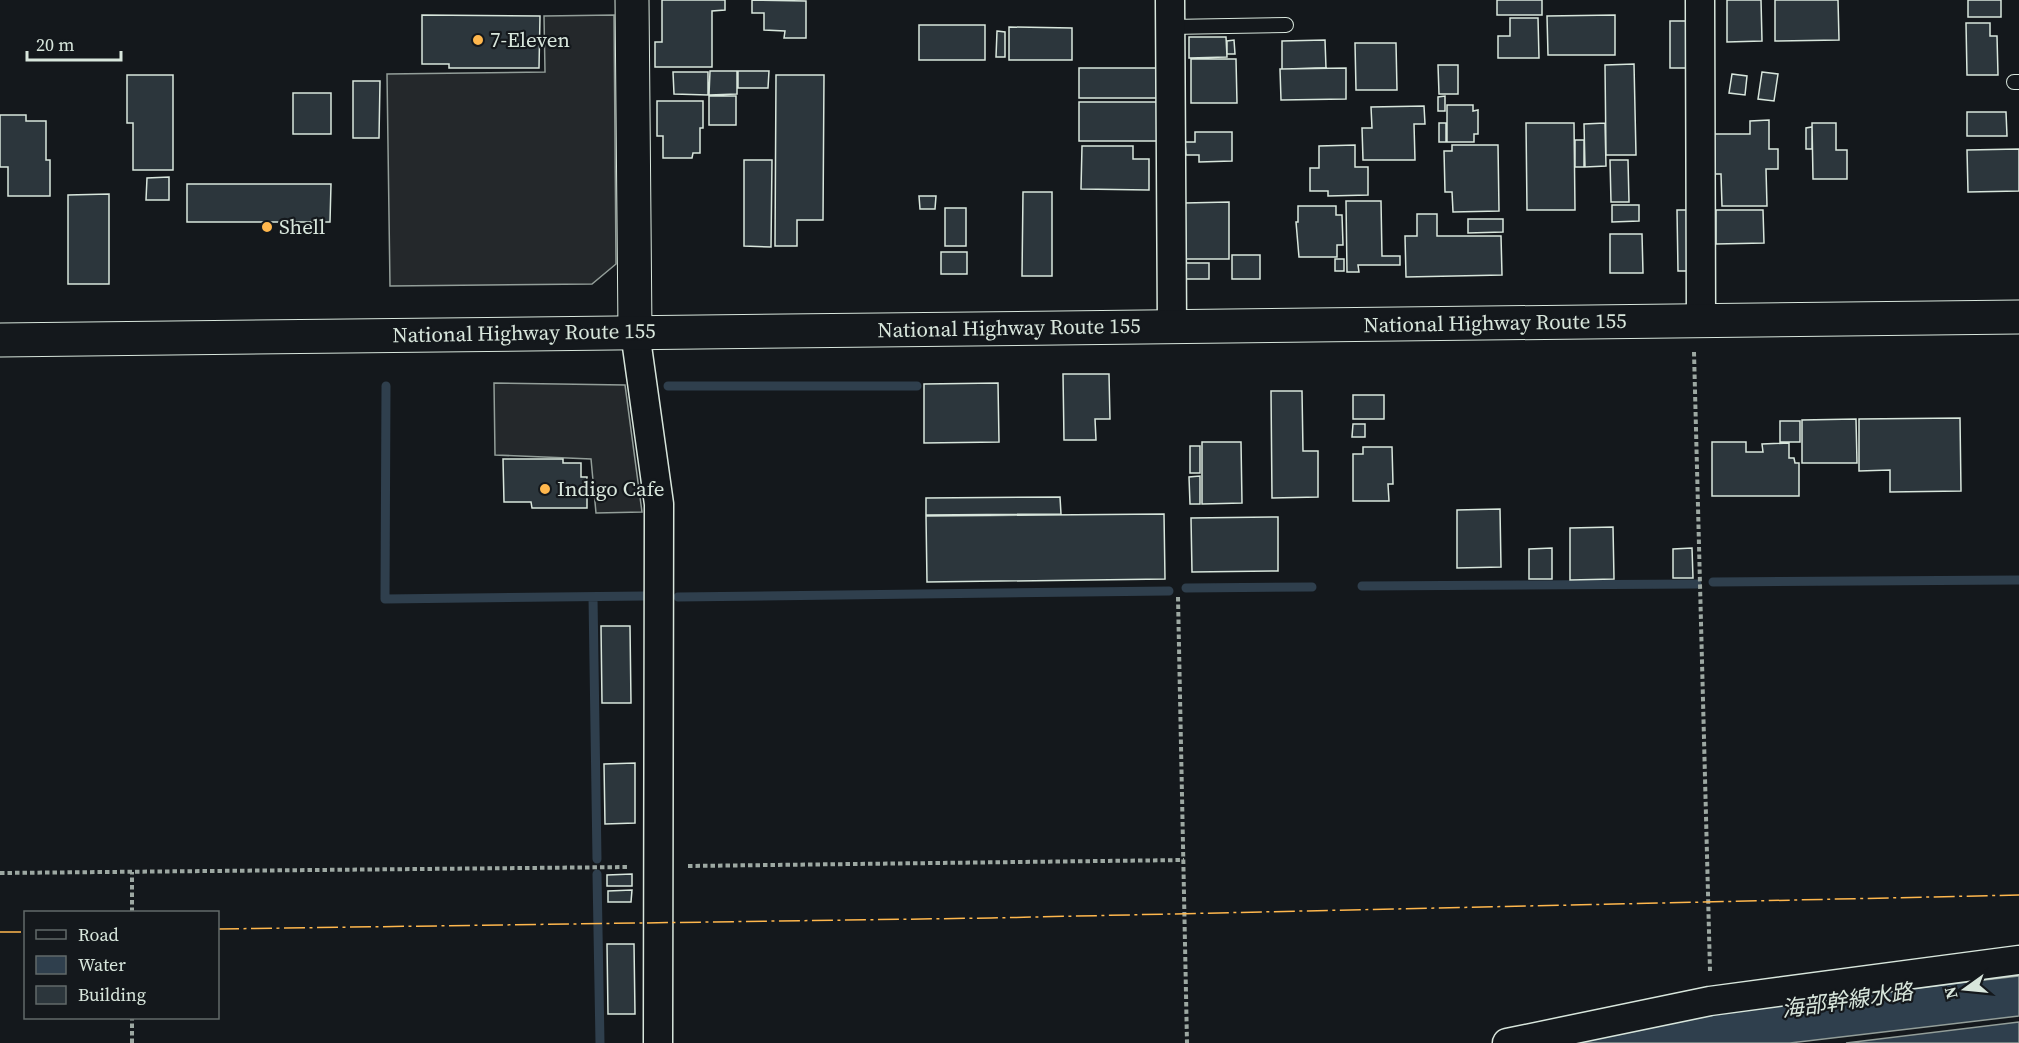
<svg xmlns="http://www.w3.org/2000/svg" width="2019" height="1043" font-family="'Source Serif 4','Noto Sans JP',serif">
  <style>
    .parking { fill: #24282b; stroke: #939e99; stroke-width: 1.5 }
    .water { fill: #2f3f4d; stroke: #939e99; stroke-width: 1.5 }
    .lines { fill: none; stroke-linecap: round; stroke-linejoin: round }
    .stream { stroke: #2f3f4d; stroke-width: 9 }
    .building { fill: #2c363c; stroke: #d8e6dc; stroke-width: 1.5 }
    .service-casing { stroke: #d8e6dc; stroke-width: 16 }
    .minor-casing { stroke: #d8e6dc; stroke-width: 31 }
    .tertiary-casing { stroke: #d8e6dc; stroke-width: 35 }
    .trunk-casing { stroke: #d8e6dc; stroke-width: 35 }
    .path { stroke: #9da8a2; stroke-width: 4; stroke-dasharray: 4.5 3; stroke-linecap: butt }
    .service { stroke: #14181c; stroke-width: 14 }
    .minor { stroke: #14181c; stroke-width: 28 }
    .tertiary { stroke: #14181c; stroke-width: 33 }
    .trunk { stroke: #14181c; stroke-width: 33 }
    .power { stroke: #ffb74d; stroke-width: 1.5; stroke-dasharray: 21 4.5 3 4.5; stroke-linecap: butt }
    .poi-dot { fill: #ffb74d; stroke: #14181c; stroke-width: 2 }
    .labels { text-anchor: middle; stroke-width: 4.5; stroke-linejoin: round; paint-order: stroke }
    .poi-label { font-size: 21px; fill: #d8e6dc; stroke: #14181c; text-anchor: start }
    .street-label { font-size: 21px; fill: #d8e6dc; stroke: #14181c }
    .water-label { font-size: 22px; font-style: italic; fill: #d8e6dc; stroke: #14181c }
  </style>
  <rect width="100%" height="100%" fill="#14181c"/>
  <path class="parking" d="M614,15L616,264L592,284L390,286L387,74L545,72L544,16Z
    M494,383L625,385L642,512L596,513L591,459L495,455Z"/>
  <path class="water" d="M2019,976V1016L1790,1043H1564L1753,1007Z
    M2019,1022V1043H1846Z"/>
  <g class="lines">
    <path class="stream" d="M386,386L385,599L644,596
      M668,386H917
      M1713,582L2019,580
      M1362,586L1697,584
      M1186,588L1312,587
      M593,597L597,859
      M678,597L1169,591
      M597,874L600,1043"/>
  </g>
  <path class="building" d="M662,0H725V10L712,11V67H655V42H662Z
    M752,0L806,1V38H784L785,31L764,30V13H752Z
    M1497,0H1542V15H1497Z
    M1727,0H1761L1762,41L1727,42Z
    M1775,0H1838L1839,40L1775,41Z
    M1968,0H2001V17H1968Z
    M422,15L540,16L539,68H449V64H422Z
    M1615,15V55H1548L1547,16Z
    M1510,18H1538L1539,58H1498V36H1510Z
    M1670,21H1689L1690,68H1670Z
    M1966,23H1990V36H1997L1998,75H1967Z
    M919,25H985V60H919Z
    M1009,27L1072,28V60H1009Z
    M997,31L1005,32V57H996Z
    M1189,37H1226L1227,57L1189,58Z
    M1234,40L1235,54H1227V41Z
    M1325,40L1326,68L1282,69V41Z
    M1355,43H1396L1397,90H1356Z
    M1191,59H1236L1237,103H1191Z
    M1634,64L1636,155H1606L1605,65Z
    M1438,65H1458V94H1439Z
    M1079,68H1157V98H1079Z
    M1346,68V99L1281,100L1280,69Z
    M710,71H737V94L709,95Z
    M738,71H769L768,88H738Z
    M673,72H708V95L674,94Z
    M1762,72L1778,74L1774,101L1758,99Z
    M1732,74L1747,76L1745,95L1729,93Z
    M127,75H173V170H133V123H127Z
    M776,75H824L823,220H797V246H775Z
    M353,81H380L379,138H353Z
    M293,93H331V134H293Z
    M709,96H736V125H709Z
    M1445,96V111H1438V97Z
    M657,101H703V128H700V153H693L692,158H663V136H657Z
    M1079,102H1157V141H1079Z
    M1447,105H1473V111L1478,110V134H1474V142H1447Z
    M1424,106L1425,124H1414L1415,160H1363L1362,128H1372L1371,107Z
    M1967,112H2006L2007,136H1967Z
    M0,115H26V121H46V160H50V196H8V167H0Z
    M1769,120V149H1778V169H1766L1767,206H1722L1721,174H1715L1714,134H1750V121Z
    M1439,123H1446V142H1439Z
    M1526,123H1574L1575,210H1527Z
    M1605,123L1606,166L1585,167L1584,124Z
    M1812,123H1836V150H1847V179H1813Z
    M1812,127V149H1806V128Z
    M1195,132H1232V161L1199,162V155H1186L1185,142H1195Z
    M1575,140H1584V167H1575Z
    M1355,145V167H1368V195L1328,196V191H1310V168H1319V146Z
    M1452,145H1498L1499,211L1453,212L1452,192H1445L1444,151H1452Z
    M1082,146H1133V159H1149V190L1081,189Z
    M2019,149V191L1968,192L1967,150Z
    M744,160H772L771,247L744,246Z
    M1610,160H1628L1629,202H1611Z
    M169,177V200H146L147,178Z
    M187,184H331L330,222H187Z
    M1023,192H1052V276H1022Z
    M109,194V284H68V195Z
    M919,196H936L935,209H920Z
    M1346,201H1381L1382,256H1400V265H1358L1359,272H1347Z
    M1229,202V259H1186L1185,203Z
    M1612,205H1639V221L1612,222Z
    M1298,206H1336V215H1342L1343,245H1337V257H1299L1296,222H1298Z
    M945,208H966V246H945Z
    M1677,210H1691V271H1678Z
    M1716,210H1763L1764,243L1716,244Z
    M1417,214H1437V236H1501L1502,275L1406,277L1405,236H1417Z
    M1468,219H1503V232L1468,233Z
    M1610,234H1642L1643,273H1610Z
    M941,252H967V274H941Z
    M1232,255H1260V279H1232Z
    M1335,259H1344V271H1335Z
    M1181,263H1209V279H1181Z
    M1063,374H1109L1110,419H1095L1096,440H1064Z
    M998,383L999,442L924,443V384Z
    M1271,391H1302L1303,451H1318V497L1272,498Z
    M1353,395H1384V419H1353Z
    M1960,418L1961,491L1890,492V470L1859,471V419Z
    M1856,419L1857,463H1802V420Z
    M1780,421H1800V442H1780Z
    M1353,424H1365V437H1352Z
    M1202,442H1241L1242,503L1202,504Z
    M1712,442H1746V452H1763L1762,444L1789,443V458H1794L1795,463H1799V496H1712Z
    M1190,446H1200V473H1190Z
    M1363,447H1392L1393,484H1388L1389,501H1353V454H1363Z
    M503,459H563V463H581V477H587V508H532L531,502H504Z
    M1200,476V504H1190L1189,477Z
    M1060,497L1061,514L926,515V498Z
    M1500,509L1501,567L1457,568V510Z
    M1164,514L1165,579L927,582L926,516Z
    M1278,517V571L1192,572L1191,518Z
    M1613,527L1614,579L1570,580V528Z
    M1552,548V579H1529V549Z
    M1692,548L1693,578H1673V549Z
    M601,626H630L631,703H602Z
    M635,763V823L605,824L604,764Z
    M632,874V886H607V875Z
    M632,890L631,902H608V891Z
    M607,944H634L635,1014H608Z"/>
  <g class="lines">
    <defs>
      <path id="service" d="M1170,27L1286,25
        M2014,82H2019"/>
      <path id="minor" d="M1170,0L1172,326
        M1700,0L1701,321
        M635,332L659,504L658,1043
        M1507,1043L1710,1001L2019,960"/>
      <path id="tertiary" d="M632,0L635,332"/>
      <path id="trunk" d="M0,340L2019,317"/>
    </defs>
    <use href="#service" class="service-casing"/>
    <use href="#minor" class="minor-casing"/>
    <use href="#tertiary" class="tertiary-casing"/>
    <use href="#trunk" class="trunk-casing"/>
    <path class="path" d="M1694,352L1710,971
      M1178,597L1187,1043
      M688,866L1184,860
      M0,873L629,867
      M132,912V872
      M132,1043V1018"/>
    <use href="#service" class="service"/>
    <use href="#minor" class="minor"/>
    <use href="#tertiary" class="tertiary"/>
    <use href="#trunk" class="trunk"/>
    <path class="power" d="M218,929L991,918L2019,895
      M0,932H26"/>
  </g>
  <g class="poi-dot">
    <circle cx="478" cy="40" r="6"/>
    <circle cx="267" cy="227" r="6"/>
    <circle cx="545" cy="489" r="6"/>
  </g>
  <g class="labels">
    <g class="poi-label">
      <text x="490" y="47">7-Eleven</text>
      <text x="279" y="234">Shell</text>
      <text x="557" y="496">Indigo Cafe</text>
    </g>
    <g class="street-label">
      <text transform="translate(1495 323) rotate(-1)" y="7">National Highway Route 155</text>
      <text transform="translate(1009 328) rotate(-1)" y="7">National Highway Route 155</text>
      <text transform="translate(524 333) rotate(-1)" y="7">National Highway Route 155</text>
    </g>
    <g class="water-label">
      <text transform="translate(1847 1000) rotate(-8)" y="8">海部幹線水路</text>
    </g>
  </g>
  <rect x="24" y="911" width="195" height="108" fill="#14181c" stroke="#626a69" stroke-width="1.5"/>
  <rect x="36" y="930" width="30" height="9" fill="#14181c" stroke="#626a69" stroke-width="1.5"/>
  <text x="78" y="941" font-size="18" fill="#d8e6dc">Road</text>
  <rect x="36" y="956" width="30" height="18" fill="#2f3f4d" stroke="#626a69" stroke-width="1.5"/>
  <text x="78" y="971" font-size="18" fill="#d8e6dc">Water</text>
  <rect x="36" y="986" width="30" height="18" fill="#2c363c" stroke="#626a69" stroke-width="1.5"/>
  <text x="78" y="1001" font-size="18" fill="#d8e6dc">Building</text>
  <g transform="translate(1965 989) rotate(255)" stroke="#14181c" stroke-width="4.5" paint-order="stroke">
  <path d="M0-4.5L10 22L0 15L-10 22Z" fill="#d8e6dc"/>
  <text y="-9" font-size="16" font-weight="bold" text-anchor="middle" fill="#d8e6dc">N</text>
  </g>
  <path d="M27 51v9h94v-9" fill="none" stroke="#d8e6dc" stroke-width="3"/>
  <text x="36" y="51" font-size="18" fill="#d8e6dc" stroke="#14181c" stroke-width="4.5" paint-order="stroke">20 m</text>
</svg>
